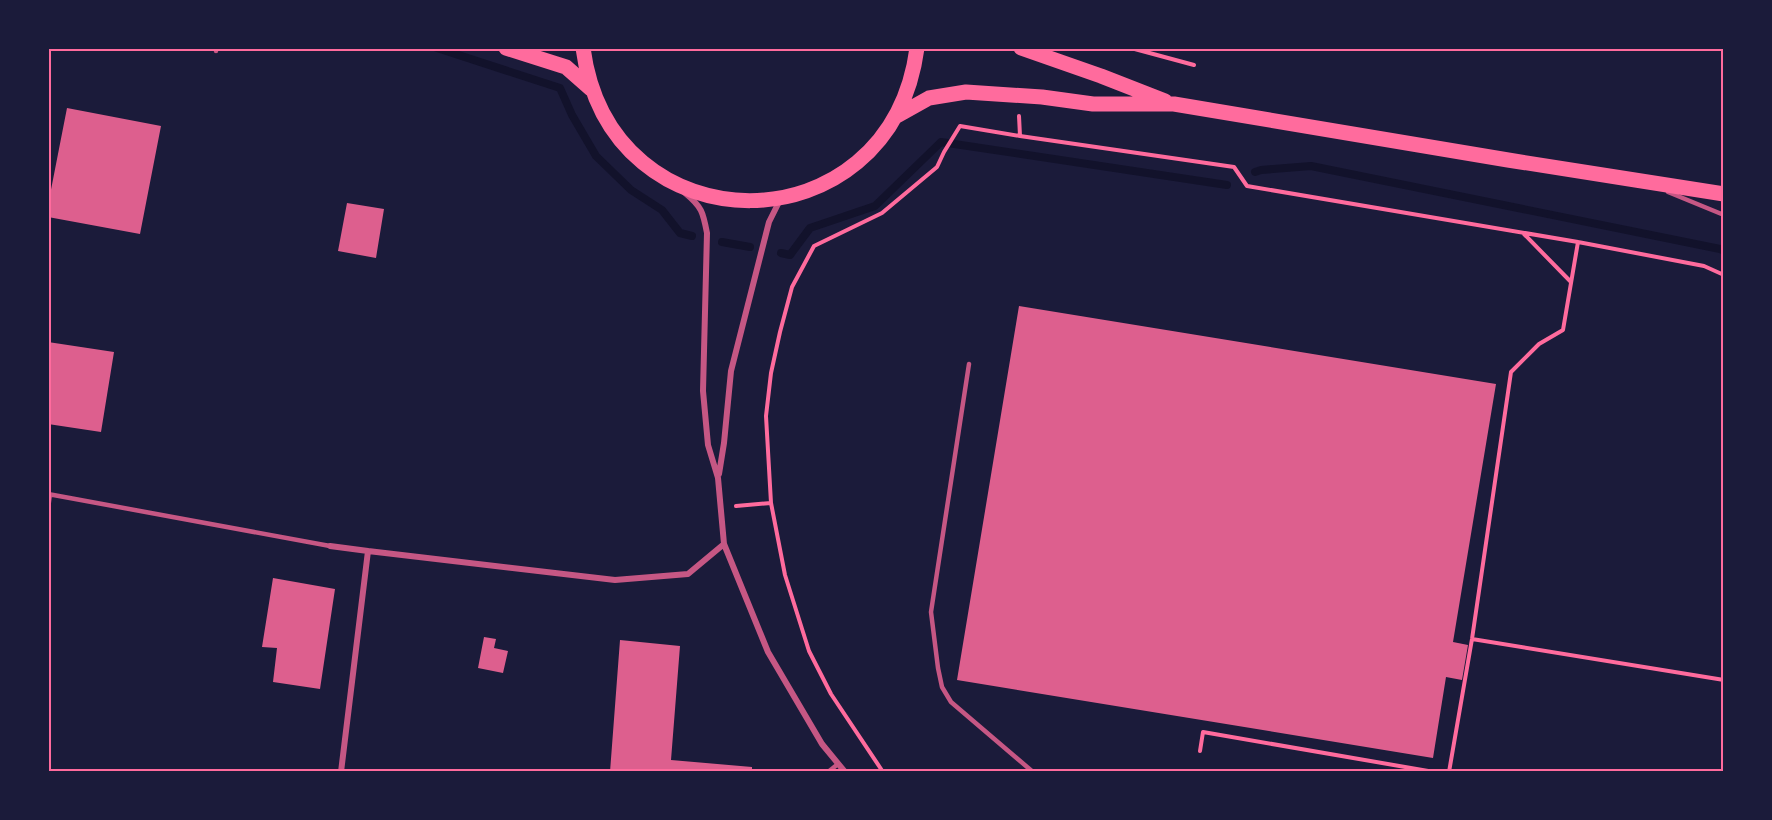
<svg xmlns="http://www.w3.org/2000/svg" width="1772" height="820" font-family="'Roboto Condensed',sans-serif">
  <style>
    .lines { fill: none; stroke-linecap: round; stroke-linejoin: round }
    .stream { stroke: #12122b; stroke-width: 8 }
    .building { fill: #dd5f8e }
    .path { stroke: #ff6b9d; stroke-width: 4 }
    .service { stroke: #c65784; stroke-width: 4.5 }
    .minor { stroke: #c65784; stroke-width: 6 }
    .primary { stroke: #ff6b9d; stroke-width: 15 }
    .neatline { fill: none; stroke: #ff6b9d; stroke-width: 2 }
  </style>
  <rect width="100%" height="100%" fill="#1b1b3a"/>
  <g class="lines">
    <path class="stream" d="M437,48L560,88L572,115L596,156L631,190L662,210L680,233L692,236
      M1255,172L1261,170L1311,166L1720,249L1724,251
      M722,242L750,247
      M781,253L790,255L810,228L875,206L941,142L1227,185"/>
  </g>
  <path class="building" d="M67,108L161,126L140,234L48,217V205Z
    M347,203L384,209L376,258L338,251Z
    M1019,306L1496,384L1453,642L1468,645L1462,680L1446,677L1433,758L957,680Z
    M48,342L114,352L101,432L48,424Z
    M273,578L335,589L320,689L273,682L277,648L262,647Z
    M484,637L496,639L494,648L508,651L503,673L478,668Z
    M620,640L680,646L671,760L752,767V772H610Z"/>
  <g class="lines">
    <path class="path" d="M1131,48L1194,65
      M1019,116L1020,136L1234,167L1247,186L1578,242L1704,266L1724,275
      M1524,234L1571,282
      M736,506L771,503
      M1472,639L1724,680
      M1200,751L1203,732L1434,772
      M883,772L831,694L809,651L785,575L771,503L766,416L771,373L780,332L792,287L814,246L882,213L937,167L944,152L960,126L1020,136
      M1449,772L1472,639L1511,372L1539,344L1563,330L1578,242"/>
    <path class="service" d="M216,48V51
      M1668,192L1724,215
      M969,364L931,612L938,668L942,687L951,702L1033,772
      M48,494L330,546
      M48,509L50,494
      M828,772L838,764"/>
    <path class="minor" d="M685,193C702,207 703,212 707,233L703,391L708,445L718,478L724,544L768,652L822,744L845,772
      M719,474L724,443L731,371L769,222L781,198
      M330,546L368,551
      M341,772L368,551L615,580L688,574L724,544"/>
    <path class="primary" d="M506,48L566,67L591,89
      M583,48C610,252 890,251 917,48
      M1021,48L1101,76L1165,101
      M895,117L929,98L966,92L1042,97L1093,104H1174L1508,160L1724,194"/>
  </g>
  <rect width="1772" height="820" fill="none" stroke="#1b1b3a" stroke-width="99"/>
  <rect x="50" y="50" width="1672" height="720" class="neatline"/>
</svg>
